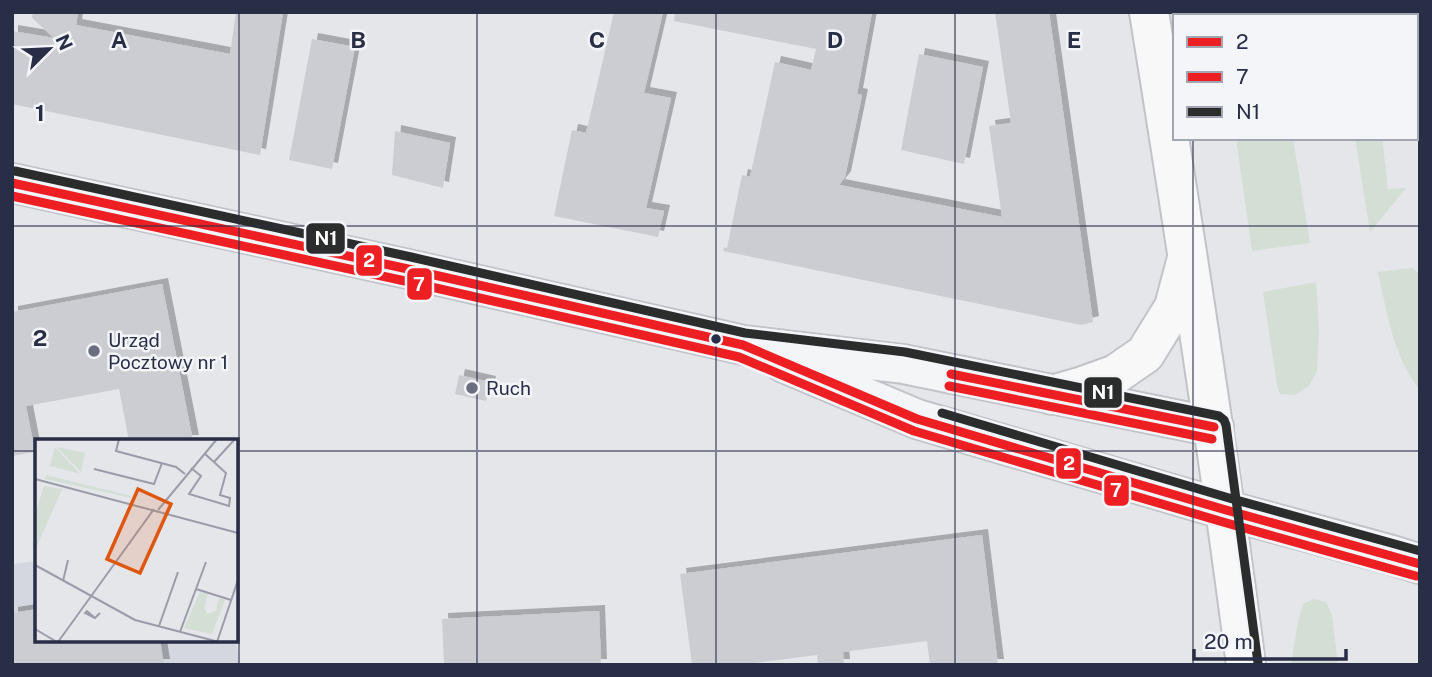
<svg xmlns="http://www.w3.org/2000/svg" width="1432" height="677" font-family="'Public Sans',sans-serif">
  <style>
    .built { fill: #d5d7e0 }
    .green { fill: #d3ded5 }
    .building { fill: #cccdd3; filter: url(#shadow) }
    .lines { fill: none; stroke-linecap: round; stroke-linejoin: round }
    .minor-casing { stroke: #c2c3c8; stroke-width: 42 }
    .major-casing { stroke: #c1c3c8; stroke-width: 42 }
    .minor { stroke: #f4f5f7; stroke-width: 38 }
    .major { stroke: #f8f8f8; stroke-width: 38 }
    .bus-1-casing { stroke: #f3f5f9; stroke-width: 14 }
    .bus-2-casing { stroke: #f3f5f9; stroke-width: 14 }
    .bus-3-casing { stroke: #f3f5f9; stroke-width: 14 }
    .bus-1 { stroke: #ee1f23; stroke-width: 9 }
    .bus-2 { stroke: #ee1f23; stroke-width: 9 }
    .bus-3 { stroke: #2b2c2c; stroke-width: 9 }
    .grid { fill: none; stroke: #292e47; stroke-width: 2; stroke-opacity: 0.55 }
    .bus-dot { fill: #292e47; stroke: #f3f5f9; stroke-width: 2.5 }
    .poi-dot { fill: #6b6e80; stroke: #f3f5f9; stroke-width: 2.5 }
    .labels { text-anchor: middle; stroke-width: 5; stroke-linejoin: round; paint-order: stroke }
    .poi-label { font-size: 19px; fill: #292e47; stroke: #f3f5f9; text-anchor: start }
    .inset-road { fill: none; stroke: #9a9ca9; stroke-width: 2 }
    .view { fill: #de570f; fill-opacity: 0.15; stroke: #de570f; stroke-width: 3.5 }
    .inset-edge { fill: none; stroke: #292e47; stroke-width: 3.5 }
    .grid-label { font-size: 23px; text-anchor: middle; font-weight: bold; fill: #292e47; stroke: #f3f5f9; stroke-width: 5; stroke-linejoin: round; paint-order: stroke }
    .line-badge { stroke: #f3f5f9; stroke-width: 2.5 }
    .badge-label { font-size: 19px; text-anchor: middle; font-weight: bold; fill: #fff }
  </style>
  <defs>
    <filter id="shadow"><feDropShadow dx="6" dy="-6" stdDeviation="0" flood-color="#0004"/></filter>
  </defs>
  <rect width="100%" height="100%" fill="#e5e6ea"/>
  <path class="built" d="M37,561V640H236L240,665H12V564Z"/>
  <path class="green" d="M1236,138H1293L1310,243L1252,251Z
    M1355,138H1382L1388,189L1406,188L1370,232Z
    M1413,268L1419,274L1420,279V390C1393,357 1387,312 1378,272Z
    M1316,282L1319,330L1317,371L1309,386L1294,395L1280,394L1277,385L1263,292Z
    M1314,599L1326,602L1332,615L1338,665H1291L1297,627L1303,604Z"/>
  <path class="building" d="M33,12H78L76,25L230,54L236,12H283L260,155L12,104V31L54,38L32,18Z
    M614,12H663L644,93L671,98L646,208L664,211L658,237L554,216L572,130L586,133Z
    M675,12H872L857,94L862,95L845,177L839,185L1002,217L989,126L1011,123L995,12H1049L1093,322L1081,325L723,251L724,247L727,248L742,175L750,177L775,62L811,70L816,49L674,21Z
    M312,39L355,47L332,169L289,160Z
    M919,54L983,67L964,164L901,150Z
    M395,131L450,143L443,188L392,175Z
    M162,284L193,441H129L119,389L26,406L35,452L12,456V312Z
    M459,375L490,382L486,401L455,394Z
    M982,535L998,665H930L927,641L843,652L844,665H818L817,655L740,665H692L680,574Z
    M37,609V640H160L164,665H12V613Z
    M599,611L601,665H444L442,619Z"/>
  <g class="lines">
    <defs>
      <path id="minor" d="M12,183L408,269L743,345L903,364L1214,427
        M784,363L917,419L1226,510"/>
      <path id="major" d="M1149,12C1184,229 1218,447 1246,665
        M1052,395L1080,387L1116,374L1145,354L1174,307L1186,262
        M1226,510L1392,555L1420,564"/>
    </defs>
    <use href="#minor" class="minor-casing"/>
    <use href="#major" class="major-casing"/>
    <use href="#minor" class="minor"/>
    <use href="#major" class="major"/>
    <defs>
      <path id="bus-1" d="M12,183L408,269L743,345L917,419L1226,510L1420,564
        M951,374L1214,427"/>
      <path id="bus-2" d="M12,196L405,281L739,357L914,431L1223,522L1416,576
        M949,386L1212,439"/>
      <path id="bus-3" d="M15,171L411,257L745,333L905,352L1219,416L1224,420L1226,425L1258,663
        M942,413L1229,498L1420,551"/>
    </defs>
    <use href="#bus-1" class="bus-1-casing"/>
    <use href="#bus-2" class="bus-2-casing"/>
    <use href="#bus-3" class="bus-3-casing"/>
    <use href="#bus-1" class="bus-1"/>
    <use href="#bus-2" class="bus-2"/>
    <use href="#bus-3" class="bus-3"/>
  </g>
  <path class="grid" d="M239,12V665M477,12V665M716,12V665M955,12V665M1193,12V16M1193,138V665M12,226H1420M12,451H37M236,451H1420"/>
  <circle class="bus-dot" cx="716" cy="339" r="6"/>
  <g class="poi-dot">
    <circle cx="94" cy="351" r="7"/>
    <circle cx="472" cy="388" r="7"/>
  </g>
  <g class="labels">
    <g class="poi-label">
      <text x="108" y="347">Urząd<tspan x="108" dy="22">Pocztowy nr 1</tspan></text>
      <text x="486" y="395">Ruch</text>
    </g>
  </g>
  <g transform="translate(35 439)">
    <rect width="203" height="203" fill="#e5e6ea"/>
    <path d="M20,8L45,35L15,27ZM22,8L50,14L46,33ZM11,36L96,57L97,59L10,40ZM9,47L27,50L0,112V76ZM165,153L173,155L169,168L172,175L181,172L184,159L190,161L177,195L149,189Z" fill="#d3ded5"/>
    <path class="inset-road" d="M84,0L81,12L141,28L150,35M179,23L200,0M156,29L166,37L154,55L194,67L195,59L185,56L191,34L169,14M59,30L119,45L127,24M0,40L203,94M123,71L182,0M0,126L100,181L184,203M28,142L33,121M161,150L196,161M60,179L50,174L52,172L60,179L65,174M124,187L143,133M0,190L22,203M145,193L171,123M23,203L119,70M182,203L203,141"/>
    <path class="view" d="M103,50L136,65L105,134L72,120Z"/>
    <rect width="203" height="203" class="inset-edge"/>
  </g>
  <g class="grid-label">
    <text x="119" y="48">A</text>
    <text x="358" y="48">B</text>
    <text x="597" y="48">C</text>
    <text x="835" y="48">D</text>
    <text x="1074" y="48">E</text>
    <text x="40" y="121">1</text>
    <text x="40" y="346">2</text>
  </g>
  <g class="line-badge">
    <rect x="305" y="222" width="41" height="33" rx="7" fill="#2b2c2c"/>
    <rect x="355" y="244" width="28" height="33" rx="7" fill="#ee1f23"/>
    <rect x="406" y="267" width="27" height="34" rx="7" fill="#ee1f23"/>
    <rect x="1083" y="376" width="40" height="33" rx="7" fill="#2b2c2c"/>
    <rect x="1055" y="447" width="27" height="33" rx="7" fill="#ee1f23"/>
    <rect x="1103" y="474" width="27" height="33" rx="7" fill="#ee1f23"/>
  </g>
  <g class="badge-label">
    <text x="326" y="245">N1</text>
    <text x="369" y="267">2</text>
    <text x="419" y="291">7</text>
    <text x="1103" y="399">N1</text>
    <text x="1069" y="470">2</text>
    <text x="1116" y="497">7</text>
  </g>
  <rect width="1432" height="677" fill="none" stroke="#292e47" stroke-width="28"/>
  <rect x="1173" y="14" width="245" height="126" fill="#f3f5f9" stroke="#a2a5b2" stroke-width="2"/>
  <rect x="1187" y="37" width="35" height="10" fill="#ee1f23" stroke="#a2a5b2" stroke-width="2"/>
  <text x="1236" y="49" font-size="21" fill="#292e47">2</text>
  <rect x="1187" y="72" width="35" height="10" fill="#ee1f23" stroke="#a2a5b2" stroke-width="2"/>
  <text x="1236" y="84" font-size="21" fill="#292e47">7</text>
  <rect x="1187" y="107" width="35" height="10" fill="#2b2c2c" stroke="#a2a5b2" stroke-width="2"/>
  <text x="1236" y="119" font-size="21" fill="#292e47">N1</text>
  <g transform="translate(49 49) rotate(66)" stroke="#f3f5f9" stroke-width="5" paint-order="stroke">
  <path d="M0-5L12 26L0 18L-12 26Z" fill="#292e47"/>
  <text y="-10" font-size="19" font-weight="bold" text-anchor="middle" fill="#292e47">N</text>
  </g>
  <path d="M1194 649v10h152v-10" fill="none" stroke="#292e47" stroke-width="3.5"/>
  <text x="1204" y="649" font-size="21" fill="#292e47" stroke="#f3f5f9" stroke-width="5" paint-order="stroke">20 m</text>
</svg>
